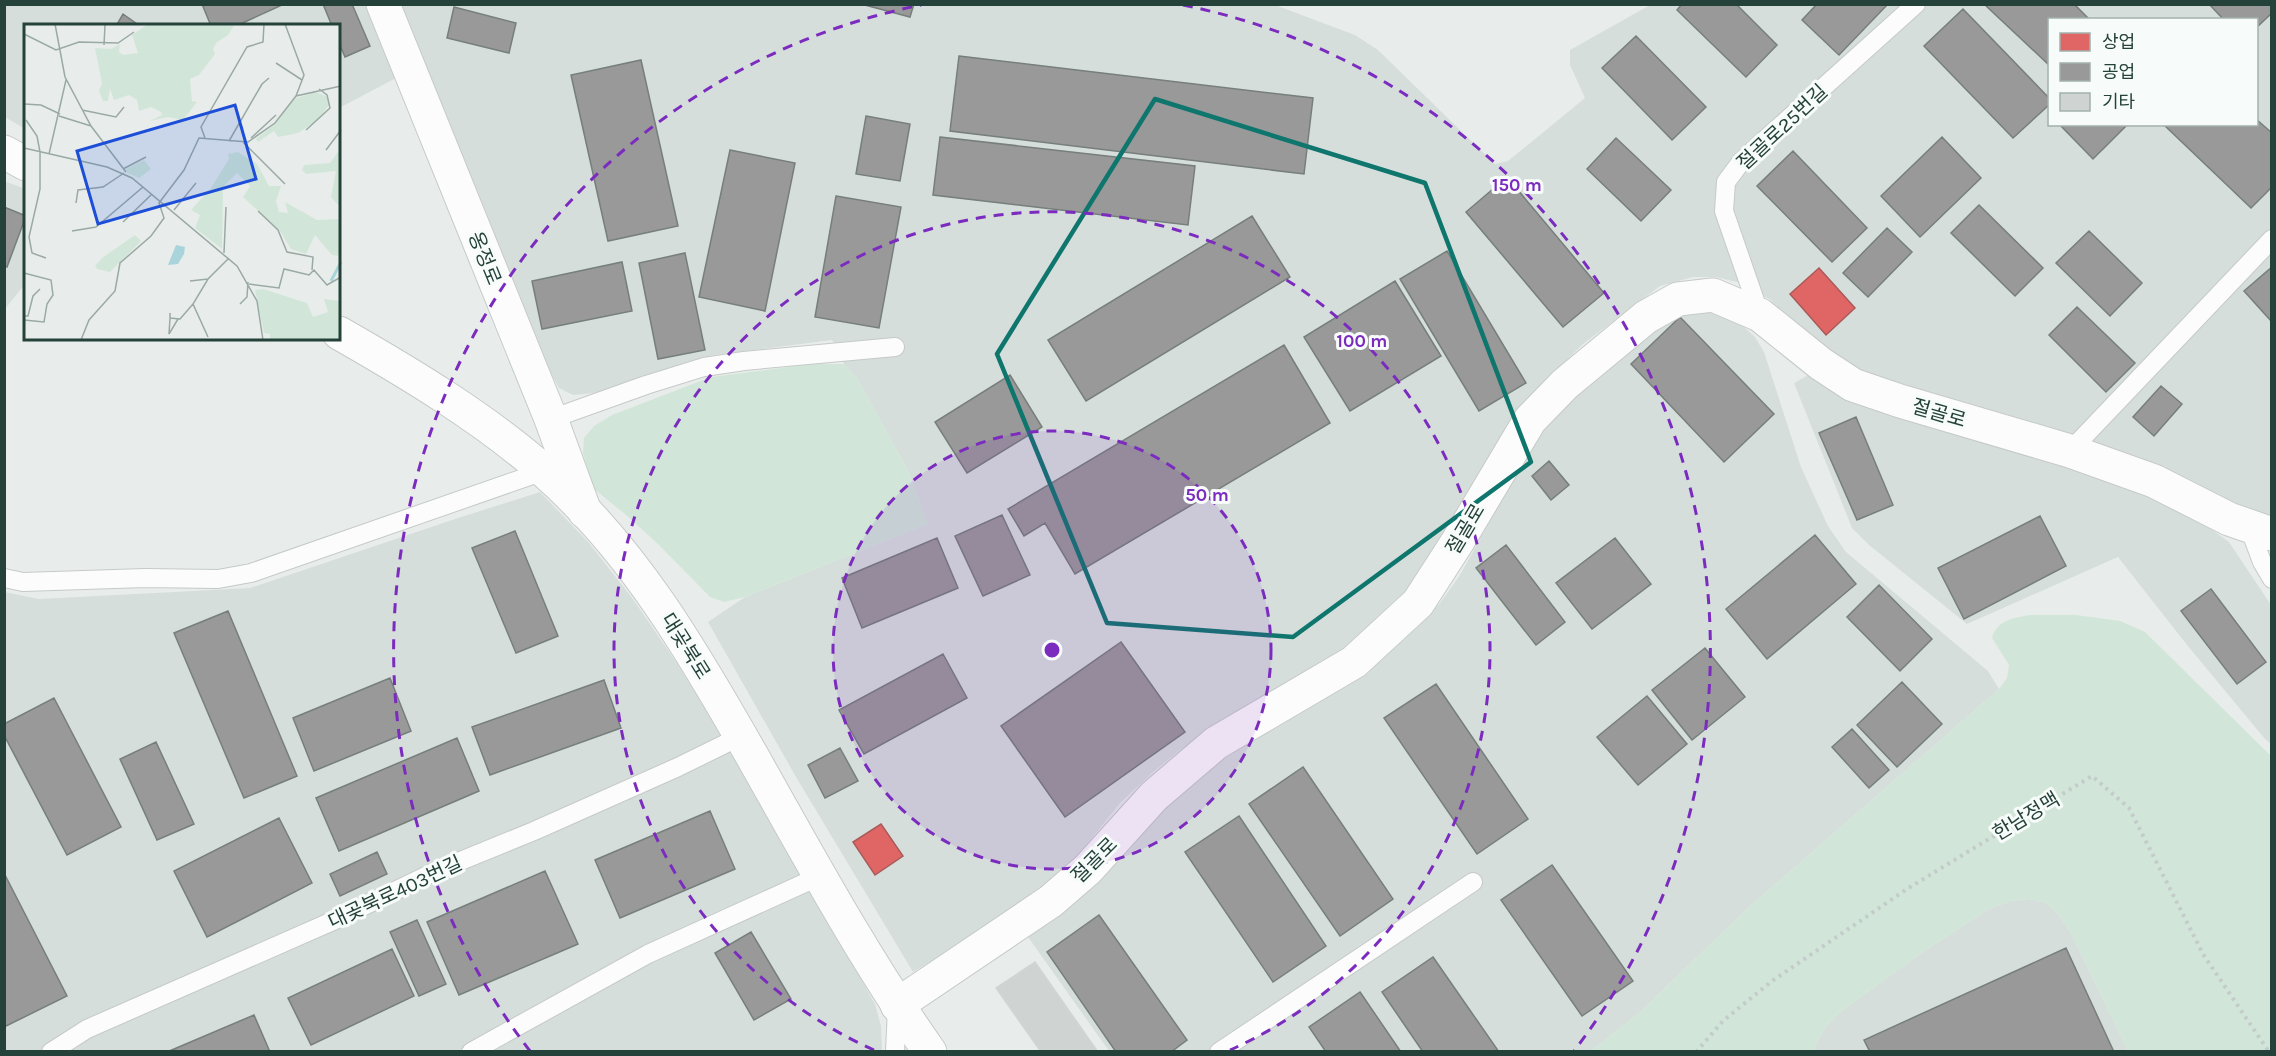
<svg xmlns="http://www.w3.org/2000/svg" width="2276" height="1056" font-family="Karla,'Noto Sans KR',sans-serif">
  <style>
    .built { fill: #d6dedb; fill-rule: evenodd }
    .green { fill: #d1e6d8 }
    .shops { fill: #e06666; stroke: #a85b59; stroke-width: 1.5 }
    .industry { fill: #999; stroke: #767f7c; stroke-width: 1.5 }
    .building { fill: #cfd4d2; stroke: #d1d6d4; stroke-width: 1.5 }
    .lines { fill: none; stroke-linecap: round; stroke-linejoin: round }
    .service-casing { stroke: #c5cac8; stroke-width: 20 }
    .minor-casing { stroke: #c5cac8; stroke-width: 35 }
    .tertiary-casing { stroke: #c5cac8; stroke-width: 35 }
    .path { stroke: #c3ccca; stroke-width: 4; stroke-dasharray: 3 4.5; stroke-linecap: butt }
    .service { stroke: #fcfcfc; stroke-width: 18 }
    .minor { stroke: #fcfcfc; stroke-width: 33 }
    .tertiary { stroke: #fcfcfc; stroke-width: 33 }
    .marked { fill: none; stroke: #0f766e; stroke-width: 4.5; stroke-linejoin: round }
    .ring { fill: none; stroke: #7b2cbf; stroke-width: 3; stroke-dasharray: 10 8 }
    .labels { text-anchor: middle; stroke-width: 6; stroke-linejoin: round; paint-order: stroke }
    .street-label { font-size: 20px; fill: #24423a; stroke: #f7fbf9 }
    .inset-river { fill: none; stroke: #a9d4db; stroke-width: 3 }
    .inset-road { fill: none; stroke: #9aa9a4; stroke-width: 1.5 }
    .view { fill: #1d4ed8; fill-opacity: 0.15; stroke: #1d4ed8; stroke-width: 3 }
    .inset-edge { fill: none; stroke: #24423a; stroke-width: 3 }
    .centre { fill: #7b2cbf; stroke: #f7fbf9; stroke-width: 3 }
    .ring-label { font-size: 18px; text-anchor: middle; font-weight: bold; fill: #7b2cbf; stroke: #f7fbf9; stroke-width: 6; stroke-linejoin: round; paint-order: stroke }
  </style>
  <rect width="100%" height="100%" fill="#e8edeb"/>
  <path class="built" d="M4,5H368L400,76L339,108V26H26L25,129L5,117Z
    M400,5H1275L1355,35L1378,50L1495,164L1508,161L1585,98L1570,65V50L1650,5H2271V519L1870,375L1837,360L1797,327L1771,300L1737,282L1716,277H1693L1660,286L1583,344L1537,389L1413,585L1350,649L1180,750L1153,772L1120,803L1079,854L1051,883L1001,918L913,972L796,777L708,622L745,597L928,524L908,471L857,378L844,364L832,340L714,355L594,393L573,395L559,388L548,368L486,212ZM2050,20H2256V124H2050Z
    M4,181L26,189L25,284L5,309Z
    M1708,308L1742,325L1755,337L1764,352L1801,467L1828,526L1846,552L1988,671L1999,689L1747,909L1638,1014L1591,1051H1109L1028,937L1094,885L1123,857L1166,807L1211,767L1380,660L1416,628L1440,603L1460,575L1542,427L1559,407L1675,312Z
    M1812,373L2124,485L2169,505L2204,524L2229,542L2271,605V744L2265,739L2187,645L2118,557L1967,624L1869,545L1852,528L1794,383Z
    M540,492L589,543L633,599L676,662L735,756L875,1004L881,1026L882,1051L5,1052V592L39,599L250,588L458,518Z
    M2029,899L2046,903L2059,915L2072,935L2128,1051L1813,1052L1817,1042L1827,1025L1840,1012L1917,956L1990,908L2011,901Z"/>
  <path class="green" d="M812,364H844L857,378L908,471L928,524L745,597L724,602L710,597L658,544L626,515L593,488L583,453L584,438L594,426L612,415L711,377Z
    M2030,615H2076L2120,621L2145,632L2271,756V1051H2128L2072,935L2059,915L2046,903L2029,899L2011,901L1990,908L1917,956L1840,1012L1827,1025L1817,1042L1813,1051H1591L1638,1014L1747,909L1999,689L2007,678L2009,665L1992,638C1997,620 2013,618 2030,615Z"/>
  <path class="shops" d="M1819,268L1855,308L1826,335L1790,294Z
    M881,824L903,856L875,875L853,842Z"/>
  <path class="industry" d="M202,4H284L236,26H211Z
    M323,4H352L370,46L345,57L339,43V26H332Z
    M861,4H914L910,17Z
    M1682,4H1736L1777,45L1746,77L1677,10Z
    M1817,4H1888L1839,55L1802,20Z
    M1984,4H2074L2090,20H2050V66Z
    M2209,4H2272V13L2256,28V20H2224Z
    M454,7L516,23L509,53L447,38Z
    M1963,9L2050,99V104L2013,138L1924,46Z
    M123,14L140,26H116Z
    M1636,36L1706,107L1672,140L1602,68Z
    M959,56L1313,98L1304,174L950,131Z
    M641,60L678,226L608,241L571,75Z
    M866,116L910,124L900,181L856,174Z
    M2256,119L2272,133V187L2251,208L2163,124H2256Z
    M2059,124H2128L2093,159Z
    M940,137L1195,166L1188,225L933,195Z
    M1942,137L1981,178L1920,237L1881,196Z
    M1616,138L1671,190L1641,221L1587,169Z
    M730,150L795,163L765,311L699,297Z
    M1793,151L1867,228L1832,262L1757,186Z
    M1507,177L1604,293L1563,327L1466,212Z
    M836,196L901,207L879,328L815,317Z
    M1979,205L2043,268L2015,296L1951,233Z
    M4,207L26,216L7,267L4,266Z
    M1252,216L1290,277L1086,401L1048,340Z
    M1887,228L1912,252L1868,297L1843,273Z
    M2089,231L2142,283L2110,316L2056,263Z
    M1447,251L1526,383L1479,411L1400,279Z
    M685,253L705,350L658,359L639,263Z
    M622,262L632,311L542,329L532,281Z
    M2272,267V322L2244,291Z
    M1395,281L1441,356L1350,411L1304,337Z
    M2077,307L2135,363L2106,392L2049,335Z
    M1680,317L1774,414L1724,462L1631,364Z
    M1284,345L1330,423L1075,574L1045,523L1024,536L1008,509Z
    M1010,375L1042,427L967,473L935,422Z
    M2161,386L2182,404L2154,436L2133,417Z
    M1856,417L1893,505L1857,520L1819,433Z
    M1549,461L1569,485L1551,500L1532,476Z
    M1002,515L1030,575L983,596L955,536Z
    M2040,516L2066,566L1964,619L1938,568Z
    M515,531L558,636L516,653L472,548Z
    M1815,535L1856,584L1767,659L1726,609Z
    M937,538L958,588L862,628L842,578Z
    M1615,538L1651,584L1592,629L1556,583Z
    M1506,545L1565,622L1536,645L1476,568Z
    M1879,585L1932,639L1900,671L1847,617Z
    M2211,589L2266,662L2237,684L2181,611Z
    M228,611L297,776L244,798L174,633Z
    M1121,642L1185,732L1065,817L1001,726Z
    M1705,648L1745,697L1692,740L1652,690Z
    M943,654L967,698L864,754L839,710Z
    M390,678L411,731L314,771L293,718Z
    M604,680L621,728L490,775L472,727Z
    M1902,682L1942,724L1897,767L1857,725Z
    M1436,684L1528,819L1477,854L1384,718Z
    M1647,696L1687,744L1638,785L1597,737Z
    M54,698L121,827L67,855L4,735V724Z
    M1852,729L1889,770L1869,788L1832,747Z
    M457,738L479,791L339,851L316,798Z
    M156,742L194,824L157,840L120,759Z
    M840,748L858,781L825,798L808,765Z
    M1303,767L1393,899L1340,936L1249,804Z
    M710,811L735,869L620,918L595,860Z
    M1239,816L1326,946L1273,982L1185,852Z
    M279,818L312,883L207,937L174,871Z
    M377,852L387,874L340,896L330,874Z
    M1552,865L1633,981L1582,1016L1501,900Z
    M545,871L578,944L459,995L427,922Z
    M4,873L67,996L4,1027Z
    M1099,915L1187,1040L1171,1052H1116L1047,952Z
    M417,920L446,984L419,996L390,932Z
    M751,932L791,999L754,1020L715,953Z
    M2066,948L2114,1052H1870L1864,1040Z
    M392,949L414,996L311,1045L288,998Z
    M1433,957L1499,1052H1423L1382,992Z
    M1360,992L1401,1052H1326L1309,1027Z
    M254,1015L270,1052H167Z"/>
  <path class="building" d="M1035,962L1098,1052H1041L996,988Z"/>
  <g class="lines">
    <defs>
      <path id="service" d="M1760,315L1724,211L1726,182L1741,162L1758,146L1916,4
        M551,419L646,385L704,367L744,361L895,347
        M2070,451L2272,239
        M2249,527L2262,562L2272,579
        M4,578L23,582L145,578L218,579L251,573L544,471
        M51,1052L87,1029L335,920L436,871L534,831L678,767L741,736
        M471,1052L648,954L820,876
        M895,1052L897,1008
        M1219,1052L1473,882"/>
      <path id="minor" d="M383,4L551,419L585,512
        M897,1005L1051,901L1088,869L1154,796L1216,743L1354,662L1418,603L1458,541L1530,420L1565,384L1646,317L1678,299L1713,295L1760,315L1821,364L1853,385L1900,401L2070,451L2154,481L2229,519L2272,534"/>
      <path id="tertiary" d="M4,152L26,164
        M339,333C409,373 484,418 544,471C633,549 693,652 751,754C808,855 863,957 930,1052"/>
    </defs>
    <use href="#service" class="service-casing"/>
    <use href="#minor" class="minor-casing"/>
    <use href="#tertiary" class="tertiary-casing"/>
    <path class="path" d="M1696,1052L1723,1021L1772,981L1907,889L2092,776L2129,808L2203,954L2269,1052"/>
    <use href="#service" class="service"/>
    <use href="#minor" class="minor"/>
    <use href="#tertiary" class="tertiary"/>
  </g>
  <path class="marked" d="M1155,99L1425,183L1531,462L1293,637L1107,623L997,354Z"/>
  <circle cx="1052" cy="650" r="219" fill="#7b2cbf" fill-opacity=".12"/>
  <g class="ring">
    <circle cx="1052" cy="650" r="219"/>
    <path d="M874 1050A438 438 0 1 1 1230 1050"/>
    <path d="M530 1051A658 658 0 0 1 921 5M1183 5A658 658 0 0 1 1574 1051"/>
  </g>
  <g class="labels">
    <g class="street-label">
      <text transform="translate(1782 127) rotate(-43)" y="7">절골로25번길</text>
      <text transform="translate(485 258) rotate(68)" y="7">옹정로</text>
      <text transform="translate(1939 413) rotate(16)" y="7">절골로</text>
      <text transform="translate(1465 529) rotate(-59)" y="7">절골로</text>
      <text transform="translate(686 646) rotate(58)" y="7">대곶북로</text>
      <text transform="translate(2026 816) rotate(-31)" y="7">한남정맥</text>
      <text transform="translate(1094 860) rotate(-45)" y="7">절골로</text>
      <text transform="translate(395 892) rotate(-25)" y="7">대곶북로403번길</text>
    </g>
  </g>
  <g transform="translate(24 24)">
    <rect width="316" height="316" fill="#e8edeb"/>
    <path d="M124,0H211L204,11L192,19L189,25L191,30L175,51L166,55L168,77L173,78L159,96L144,93L126,97L138,91L137,88L127,83L115,87L113,76L105,71L90,76L86,65L84,77H79L75,67L78,59L71,24L87,25L96,20L95,28L99,31L114,29L108,11ZM291,68L302,72L305,81L295,95L274,109L254,113L250,107L234,118L232,115L252,99L270,75ZM316,125V183L307,173L312,147L282,150L278,146L280,141L306,139ZM214,128L233,140L245,162H257L252,177L255,188L264,189L261,178L293,196L316,195V232L308,231L291,211L282,230L267,225L256,207L219,173L226,162L213,149L199,163L198,225L171,204L176,191L167,186L187,164L205,135L204,130ZM120,136L127,145L115,154L103,149L102,145ZM111,211L117,217L86,248L73,245L71,242L78,234ZM239,265L283,279L289,293L304,288L300,275L316,277L315,315L246,316V310L240,309L231,266Z" fill="#d1e6d8"/>
    <path d="M152,221L161,223L160,230L154,240L144,241Z" fill="#a9d4db"/>
    <path class="inset-river" d="M307,257L317,238"/>
    <path class="inset-road" d="M31,0L41,53L67,102L102,148M261,0L280,51L272,72M0,10L32,26L55,18L94,19L110,8M80,21L81,1M252,39L278,56M0,80L17,81L36,90M58,86L92,93L100,83M35,92L67,102M2,96L13,112L16,128V165L5,213L8,229L22,234M282,106L306,84L303,71L295,65M181,114L177,103L223,23L239,18L240,0M227,114L252,91M205,117L238,60L245,54M219,118L261,160M0,124L83,143L108,154L213,242L233,277L239,316M302,126L317,106M25,130L42,56M99,145L122,133M52,179L54,166L79,163L100,149M150,186L172,159M234,187L254,206L263,228L289,233L288,246M99,198L127,171M48,207L72,203L119,163M200,229L202,183M0,249L27,256L29,271L23,280L20,298L0,296M166,257L184,255M225,260L255,264L260,245L285,251L290,246L303,261L317,253M216,280L223,273L224,258M146,289V294L156,295L169,280M0,292H4L9,272L16,265M146,294L145,310L154,295M184,313L169,280L184,255L205,234M57,316L65,296L91,267L96,239L127,212L140,194L135,179L160,146L175,114L224,118L251,99L272,72L317,62"/>
    <path class="view" d="M211,81L232,155L74,200L53,127Z"/>
    <rect width="316" height="316" class="inset-edge"/>
  </g>
  <circle cx="1052" cy="650" r="9" class="centre"/>
  <g class="ring-label">
    <text x="1517" y="191">150 m</text>
    <text x="1362" y="347">100 m</text>
    <text x="1207" y="501">50 m</text>
  </g>
  <rect width="2276" height="1056" fill="none" stroke="#24423a" stroke-width="12"/>
  <rect x="2048" y="18" width="210" height="108" fill="#f7fbf9" stroke="#a3b1ad" stroke-width="1.5"/>
  <rect x="2060" y="33" width="30" height="18" fill="#e06666" stroke="#a3b1ad" stroke-width="1.5"/>
  <text x="2102" y="48" font-size="18" fill="#24423a">상업</text>
  <rect x="2060" y="63" width="30" height="18" fill="#999999" stroke="#a3b1ad" stroke-width="1.5"/>
  <text x="2102" y="78" font-size="18" fill="#24423a">공업</text>
  <rect x="2060" y="93" width="30" height="18" fill="#cfd4d2" stroke="#a3b1ad" stroke-width="1.5"/>
  <text x="2102" y="108" font-size="18" fill="#24423a">기타</text>
</svg>
